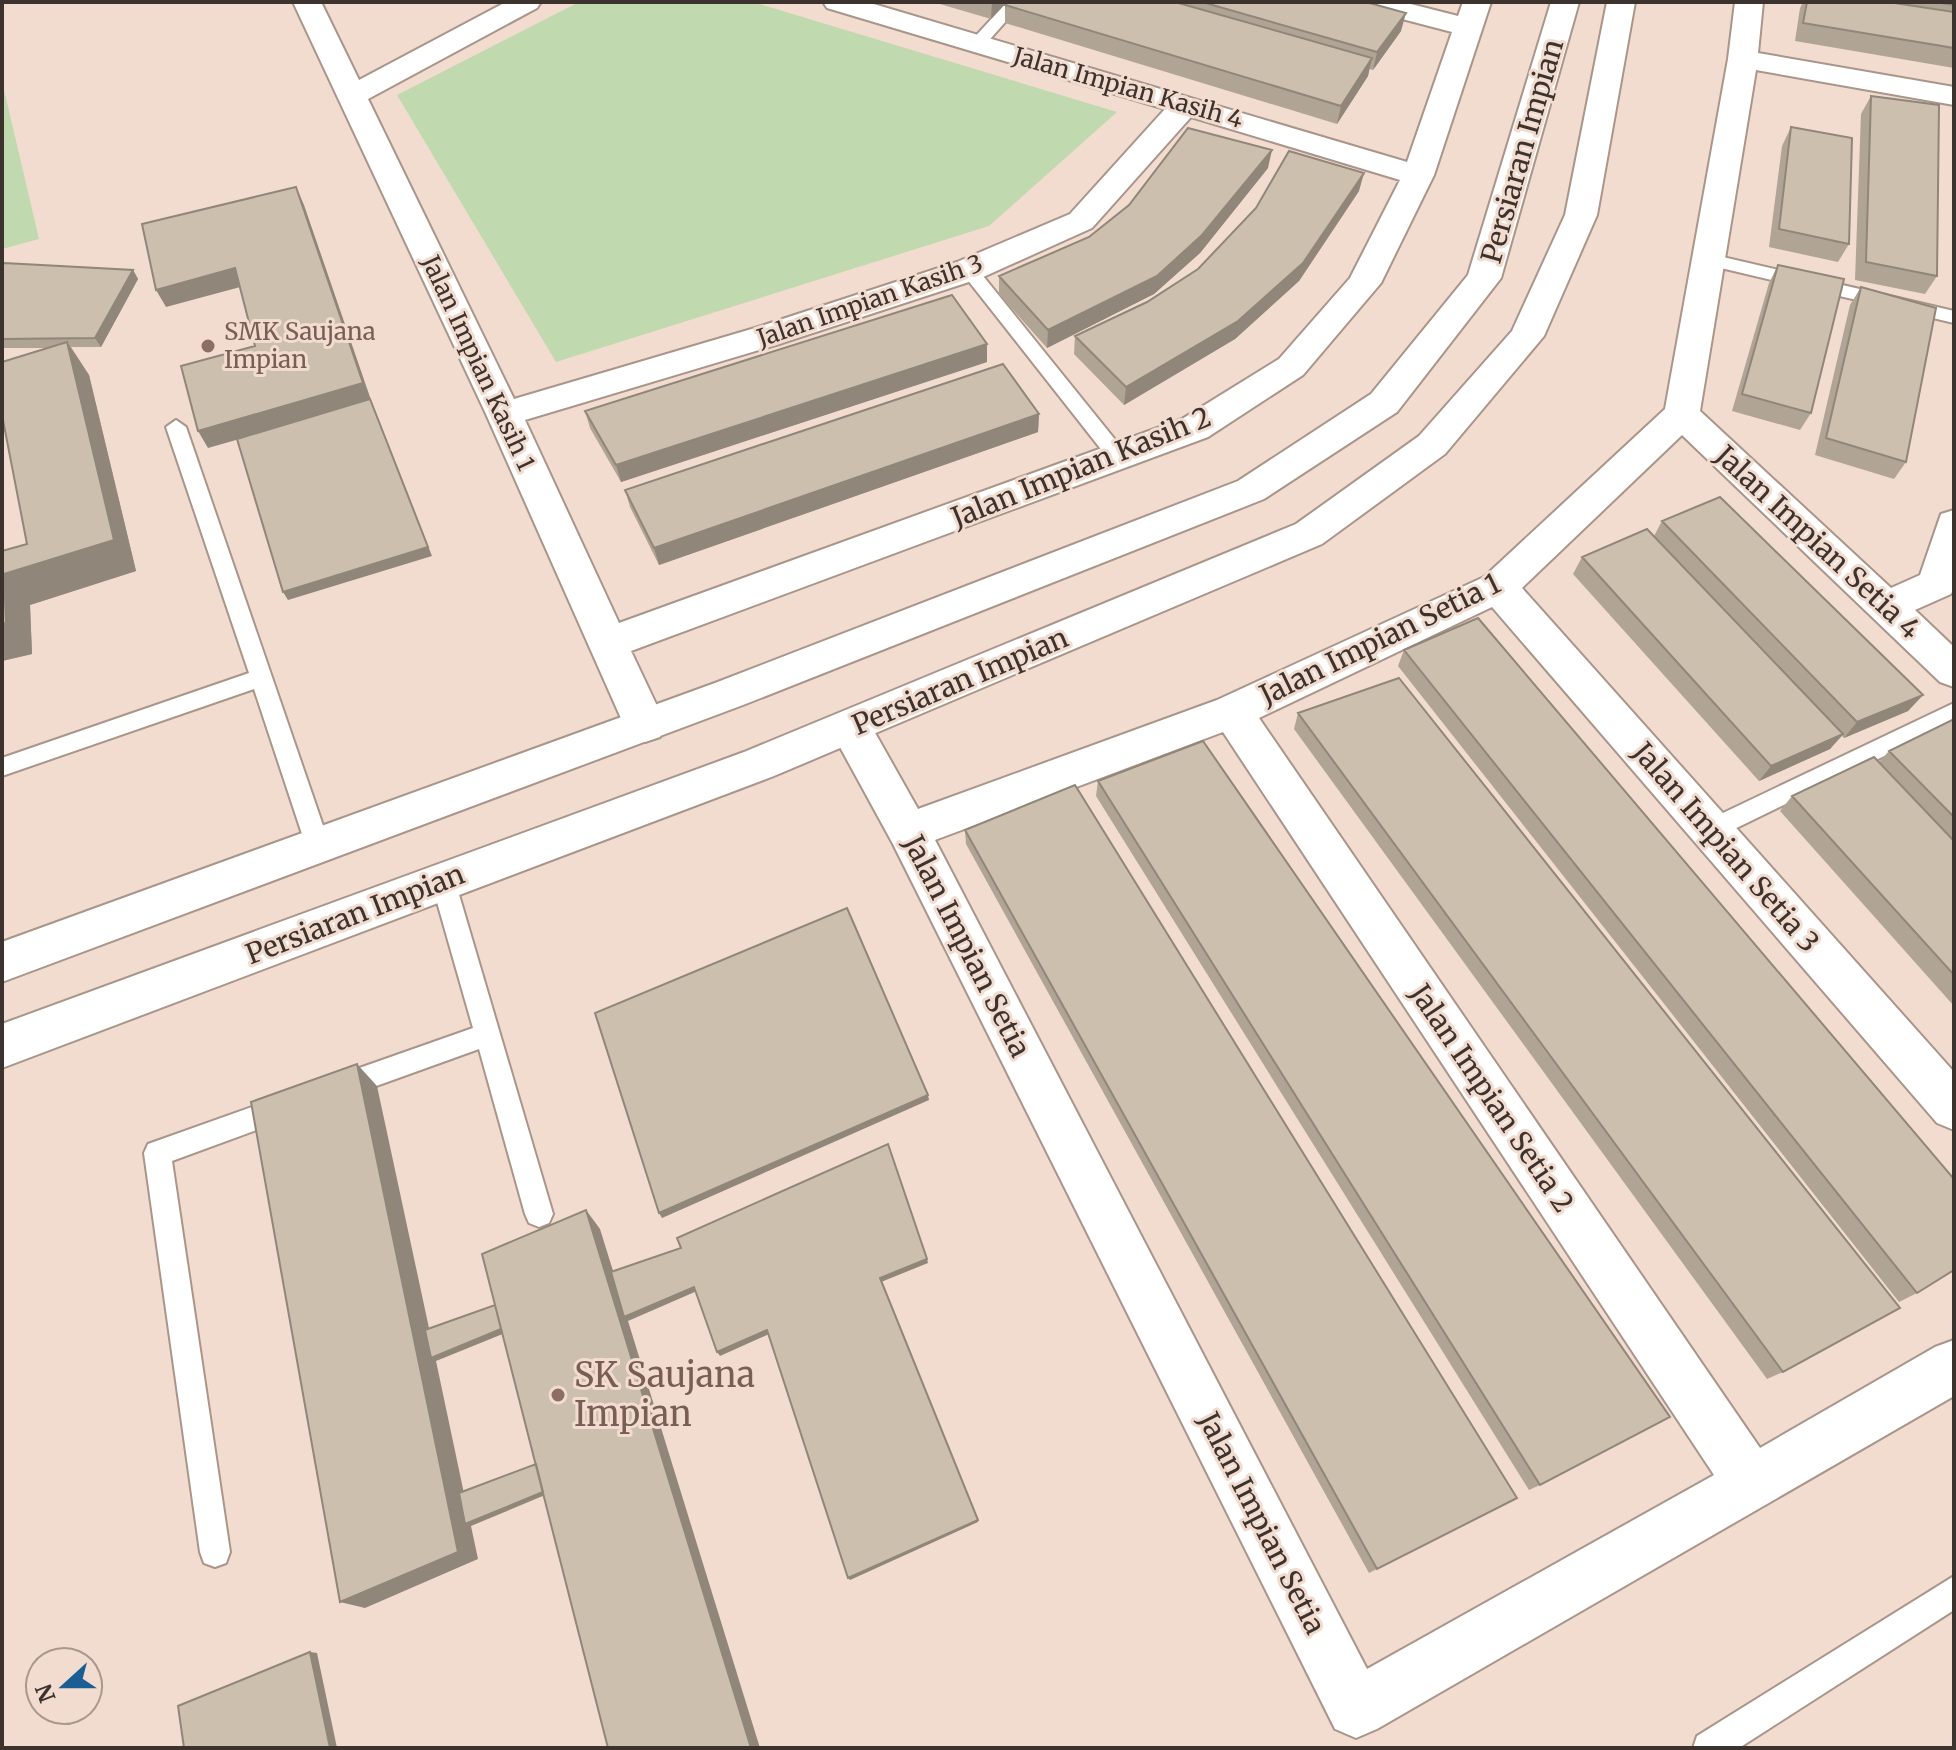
<svg xmlns="http://www.w3.org/2000/svg" width="1956" height="1750" font-family="Merriweather,serif">
  <style>
    .green { fill: #c1d9ae }
    .lines { fill: none; stroke-linecap: round; stroke-linejoin: round }
    .lane-casing { stroke: #a99589; stroke-width: 4 }
    .street-casing { stroke: #a99589; stroke-width: 4 }
    .secondary-casing { stroke: #a99589; stroke-width: 4 }
    .lane { fill: #fff; fill-rule: evenodd }
    .street { fill: #fff; fill-rule: evenodd }
    .secondary { fill: #fff; fill-rule: evenodd }
    .wall { fill: #b0a495 }
    .shaded-wall { fill: #908679 }
    .building { fill: #cdbfad; stroke: #908679; stroke-width: 2 }
    .education-dot { fill: #8d6e63; stroke: #f2dccf; stroke-width: 3 }
    .labels { text-anchor: middle; stroke-width: 6; stroke-linejoin: round; paint-order: stroke }
    .far-street-label { font-size: 24px; fill: #3c332e; stroke: #f2dccf }
    .far-education-label { font-size: 24px; fill: #785e54; stroke: #f2dccf; text-anchor: start }
    .street-label { font-size: 28px; fill: #3c332e; stroke: #f2dccf }
    .near-education-label { font-size: 34px; fill: #785e54; stroke: #f2dccf; text-anchor: start }
  </style>
  <rect width="100%" height="100%" fill="#f2dccf"/>
  <path class="green" d="M579,2H753L1117,112L989,226L556,362L397,95Z
    M2,81L39,239L2,249Z"/>
  <g class="lines">
    <defs>
      <path id="lane" d="M1007,2H1023L983,47H971V41Z
        M1710,254L1954,311V323L1704,264L1701,260L1704,256Z
        M969,264L975,266L1125,452L1128,457L1125,462H1111L963,274L960,270Z
        M176,420L186,427L330,846L326,853L318,856L310,853L306,846L254,689L2,776V758L249,673L166,427Z
        M1954,703V722L1718,837L1710,840L1702,837L1698,830L1702,823Z
        M443,871L452,874L455,881L553,1214L549,1223L539,1227L529,1223L525,1214L479,1049L340,1099L331,1096L327,1087L331,1078L473,1028L431,881L434,874Z
        M283,1096L292,1099L296,1108L292,1117L172,1161L230,1552L226,1563L215,1567L204,1563L200,1552L144,1153L148,1144Z
        M1954,1576V1610L1739,1748H1693L1697,1736Z"/>
      <path id="street" d="M293,2H321L359,80L506,2H541L537,8L368,99L514,399L755,328L957,262L1070,214L1165,109L827,8L823,2H867L1407,162L1452,32L1360,8L1356,2H1403L1458,16L1463,2H1491L1434,175L1381,283L1303,375L1208,437L631,651L666,725L660,737L645,742L630,737L624,725L486,414ZM1191,117L1400,180L1350,278L1279,359L1182,419L619,623L525,420L779,344L981,278L1092,228Z
        M1735,2H1763L1758,53L1954,87V105L1756,70L1700,411L1891,588L1920,575L1941,514L1954,510V588L1951,594L1915,610L1954,647V687L1940,682L1682,435L1522,588L1954,1072V1130L1937,1123L1492,607L1259,718L1760,1448L1935,1347L1954,1340V1396L1377,1729L1356,1738L1335,1729L893,844L829,727L835,715L850,710L865,715L918,809L1217,700L1484,577L1665,409L1728,59ZM1223,732L1714,1475L1367,1669L935,840Z"/>
      <path id="secondary" d="M1551,2H1579L1501,278L1397,412L1264,499L743,705L2,982V942L715,683L1238,481L1371,394L1468,275Z
        M1607,2H1635L1597,215L1544,336L1445,454L1322,544L774,776L2,1068V1024L744,752L1296,524L1419,436L1512,331L1565,215Z"/>
    </defs>
    <use href="#lane" class="lane-casing"/>
    <use href="#street" class="street-casing"/>
    <use href="#secondary" class="secondary-casing"/>
    <use href="#lane" class="lane"/>
    <use href="#street" class="street"/>
    <use href="#secondary" class="secondary"/>
  </g>
  <path class="wall" d="M933,2H1007L991,19Z
    M1008,2H1366L1401,31L1373,70L1369,69L1368,76L1337,124L1005,23V5Z
    M1803,2H1954V68L1795,41L1800,8Z
    M1871,96L1937,276L1925,294L1855,280L1861,114Z
    M1791,127L1849,244L1838,262L1769,247L1782,146Z
    M1268,168L1200,253L1154,294L1047,348L999,294V276Z
    M1359,191L1299,281L1235,339L1124,405L1074,354L1075,336L1147,302Z
    M1778,265L1811,413L1800,430L1732,411L1769,283Z
    M2,266L133,270L138,279L101,347H71L89,375L136,571L30,605L32,654L2,661L27,544L48,348H2Z
    M1861,287L1906,462L1894,479L1815,455L1850,305Z
    M987,362L621,482L590,428L585,411Z
    M1039,414L1038,432L659,565L630,507L625,490Z
    M1662,521L1923,695L1908,711L1844,738L1842,736L1830,749L1759,781L1573,574L1582,557L1654,536Z
    M1404,650L1917,1293L1899,1302L1398,666Z
    M1298,713L1783,1372L1767,1379L1294,729Z
    M1954,719V1006L1780,811L1792,796L1879,762L1889,751Z
    M1098,781L1540,1485L1529,1490L1096,796Z
    M965,830L1517,1498L1369,1573L966,844Z"/>
  <path class="shaded-wall" d="M992,2H1007L991,19Z
    M1406,13L1401,31L1373,70L1377,52Z
    M1372,58L1368,76L1337,124L1341,106Z
    M1272,150L1268,168L1200,253L1154,294L1047,348L1048,330Z
    M1364,173L1359,191L1299,281L1235,339L1124,405L1126,387Z
    M296,187L304,205L371,400L432,556L288,600L283,592L371,401L208,448L198,431L363,383Z
    M235,268L244,286L166,307L156,290Z
    M133,270L138,279L101,347L95,338Z
    M67,342L89,375L136,571L30,605L32,654L2,661L4,574L114,540Z
    M987,344V362L621,482L616,465Z
    M1039,414L1038,432L659,565L654,548Z
    M1923,695L1908,711L1844,738L1857,722Z
    M1843,734L1830,749L1759,781L1771,766Z
    M357,1064L377,1086L435,1356L510,1325L515,1329L436,1361L470,1522L552,1488L557,1490L471,1526L478,1559L365,1608L340,1602Z
    M928,1095L929,1100L662,1218L659,1213Z
    M586,1210L600,1229L627,1316L694,1287L697,1291L628,1321L760,1748H751Z
    M927,1259L928,1263L881,1282L880,1278Z
    M767,1330L769,1334L720,1356L717,1352Z
    M978,1520V1522L850,1580L848,1578Z
    M310,1652L317,1653L337,1748H330Z"/>
  <path class="building" d="M1008,2H1175L1372,58L1341,106L1005,5Z
    M1202,2H1366L1406,13L1377,52Z
    M1807,2H1888L1954,12V48L1803,23Z
    M1935,2H1954V5Z
    M1871,96L1939,105L1937,276L1866,262Z
    M1791,127L1852,138L1849,244L1779,229Z
    M1188,128L1272,150L1202,235L1157,276L1048,330L999,276L1089,237L1129,205Z
    M1289,151L1364,173L1303,263L1238,321L1126,387L1075,336L1147,302L1198,269L1256,208Z
    M296,187L363,383L198,431L181,366L255,346L235,268L156,290L142,224Z
    M4,263L133,270L95,338L2,339V266Z
    M1778,265L1844,279L1811,413L1742,394Z
    M1861,287L1936,308L1906,462L1826,438Z
    M952,295L987,344L616,465L585,411Z
    M67,342L114,540L4,574L6,623L2,624V551L27,544L2,415V362Z
    M1003,364L1039,414L654,548L625,490Z
    M370,399L428,547L283,592L237,439Z
    M1720,497L1923,695L1857,722L1662,521Z
    M1647,529L1843,734L1771,766L1582,557Z
    M1478,618L1954,1179V1270L1917,1293L1404,650Z
    M1399,678L1900,1308L1783,1372L1298,713Z
    M1954,719V817L1889,751Z
    M1203,741L1670,1417L1540,1485L1098,781Z
    M1874,757L1954,841V975L1792,796Z
    M1075,785L1517,1498L1377,1569L965,830Z
    M847,908L928,1095L659,1213L595,1013Z
    M357,1064L458,1552L340,1602L251,1102Z
    M888,1144L927,1259L880,1278L978,1520L848,1578L767,1330L717,1352L694,1287L624,1317L611,1272L681,1248L677,1238Z
    M586,1210L751,1748H608L482,1254Z
    M495,1305L501,1329L431,1358L425,1330Z
    M536,1464L543,1492L465,1524L459,1493Z
    M310,1652L330,1748H184L178,1706Z"/>
  <g class="education-dot">
    <circle cx="208" cy="346" r="8"/>
    <circle cx="558" cy="1395" r="8"/>
  </g>
  <g class="labels">
    <g class="far-street-label">
      <text transform="translate(1128 88) rotate(16)" y="8">Jalan Impian Kasih 4</text>
      <text transform="translate(870 301) rotate(-19)" y="8">Jalan Impian Kasih 3</text>
      <text transform="translate(478 363) rotate(65)" y="8">Jalan Impian Kasih 1</text>
    </g>
    <g class="far-education-label">
      <text x="224" y="340">SMK Saujana<tspan x="224" dy="28">Impian</tspan></text>
    </g>
    <g class="street-label">
      <text transform="translate(1522 151) rotate(-74)" y="10">Persiaran Impian</text>
      <text transform="translate(1081 467) rotate(-22)" y="10">Jalan Impian Kasih 2</text>
      <text transform="translate(1818 542) rotate(43)" y="10">Jalan Impian Setia 4</text>
      <text transform="translate(1380 639) rotate(-26)" y="10">Jalan Impian Setia 1</text>
      <text transform="translate(960 681) rotate(-23)" y="10">Persiaran Impian</text>
      <text transform="translate(1726 847) rotate(49)" y="10">Jalan Impian Setia 3</text>
      <text transform="translate(355 914) rotate(-21)" y="10">Persiaran Impian</text>
      <text transform="translate(967 946) rotate(63)" y="10">Jalan Impian Setia</text>
      <text transform="translate(1492 1098) rotate(56)" y="10">Jalan Impian Setia 2</text>
      <text transform="translate(1262 1523) rotate(63)" y="10">Jalan Impian Setia</text>
    </g>
    <g class="near-education-label">
      <text x="574" y="1387">SK Saujana<tspan x="574" dy="39">Impian</tspan></text>
    </g>
  </g>
  <rect width="1956" height="1750" fill="none" stroke="#3c332e" stroke-width="8"/>
  <g transform="translate(64 1686) rotate(249)"><circle r="38" fill="#f2dccf" stroke="#a9988f" stroke-width="2"/>
  <path d="M0-6L14 30L0 20L-14 30Z" fill="#1b5e93"/>
  <text y="-12" font-size="22" font-weight="bold" text-anchor="middle" fill="#3c332e">N</text>
  </g>
</svg>
